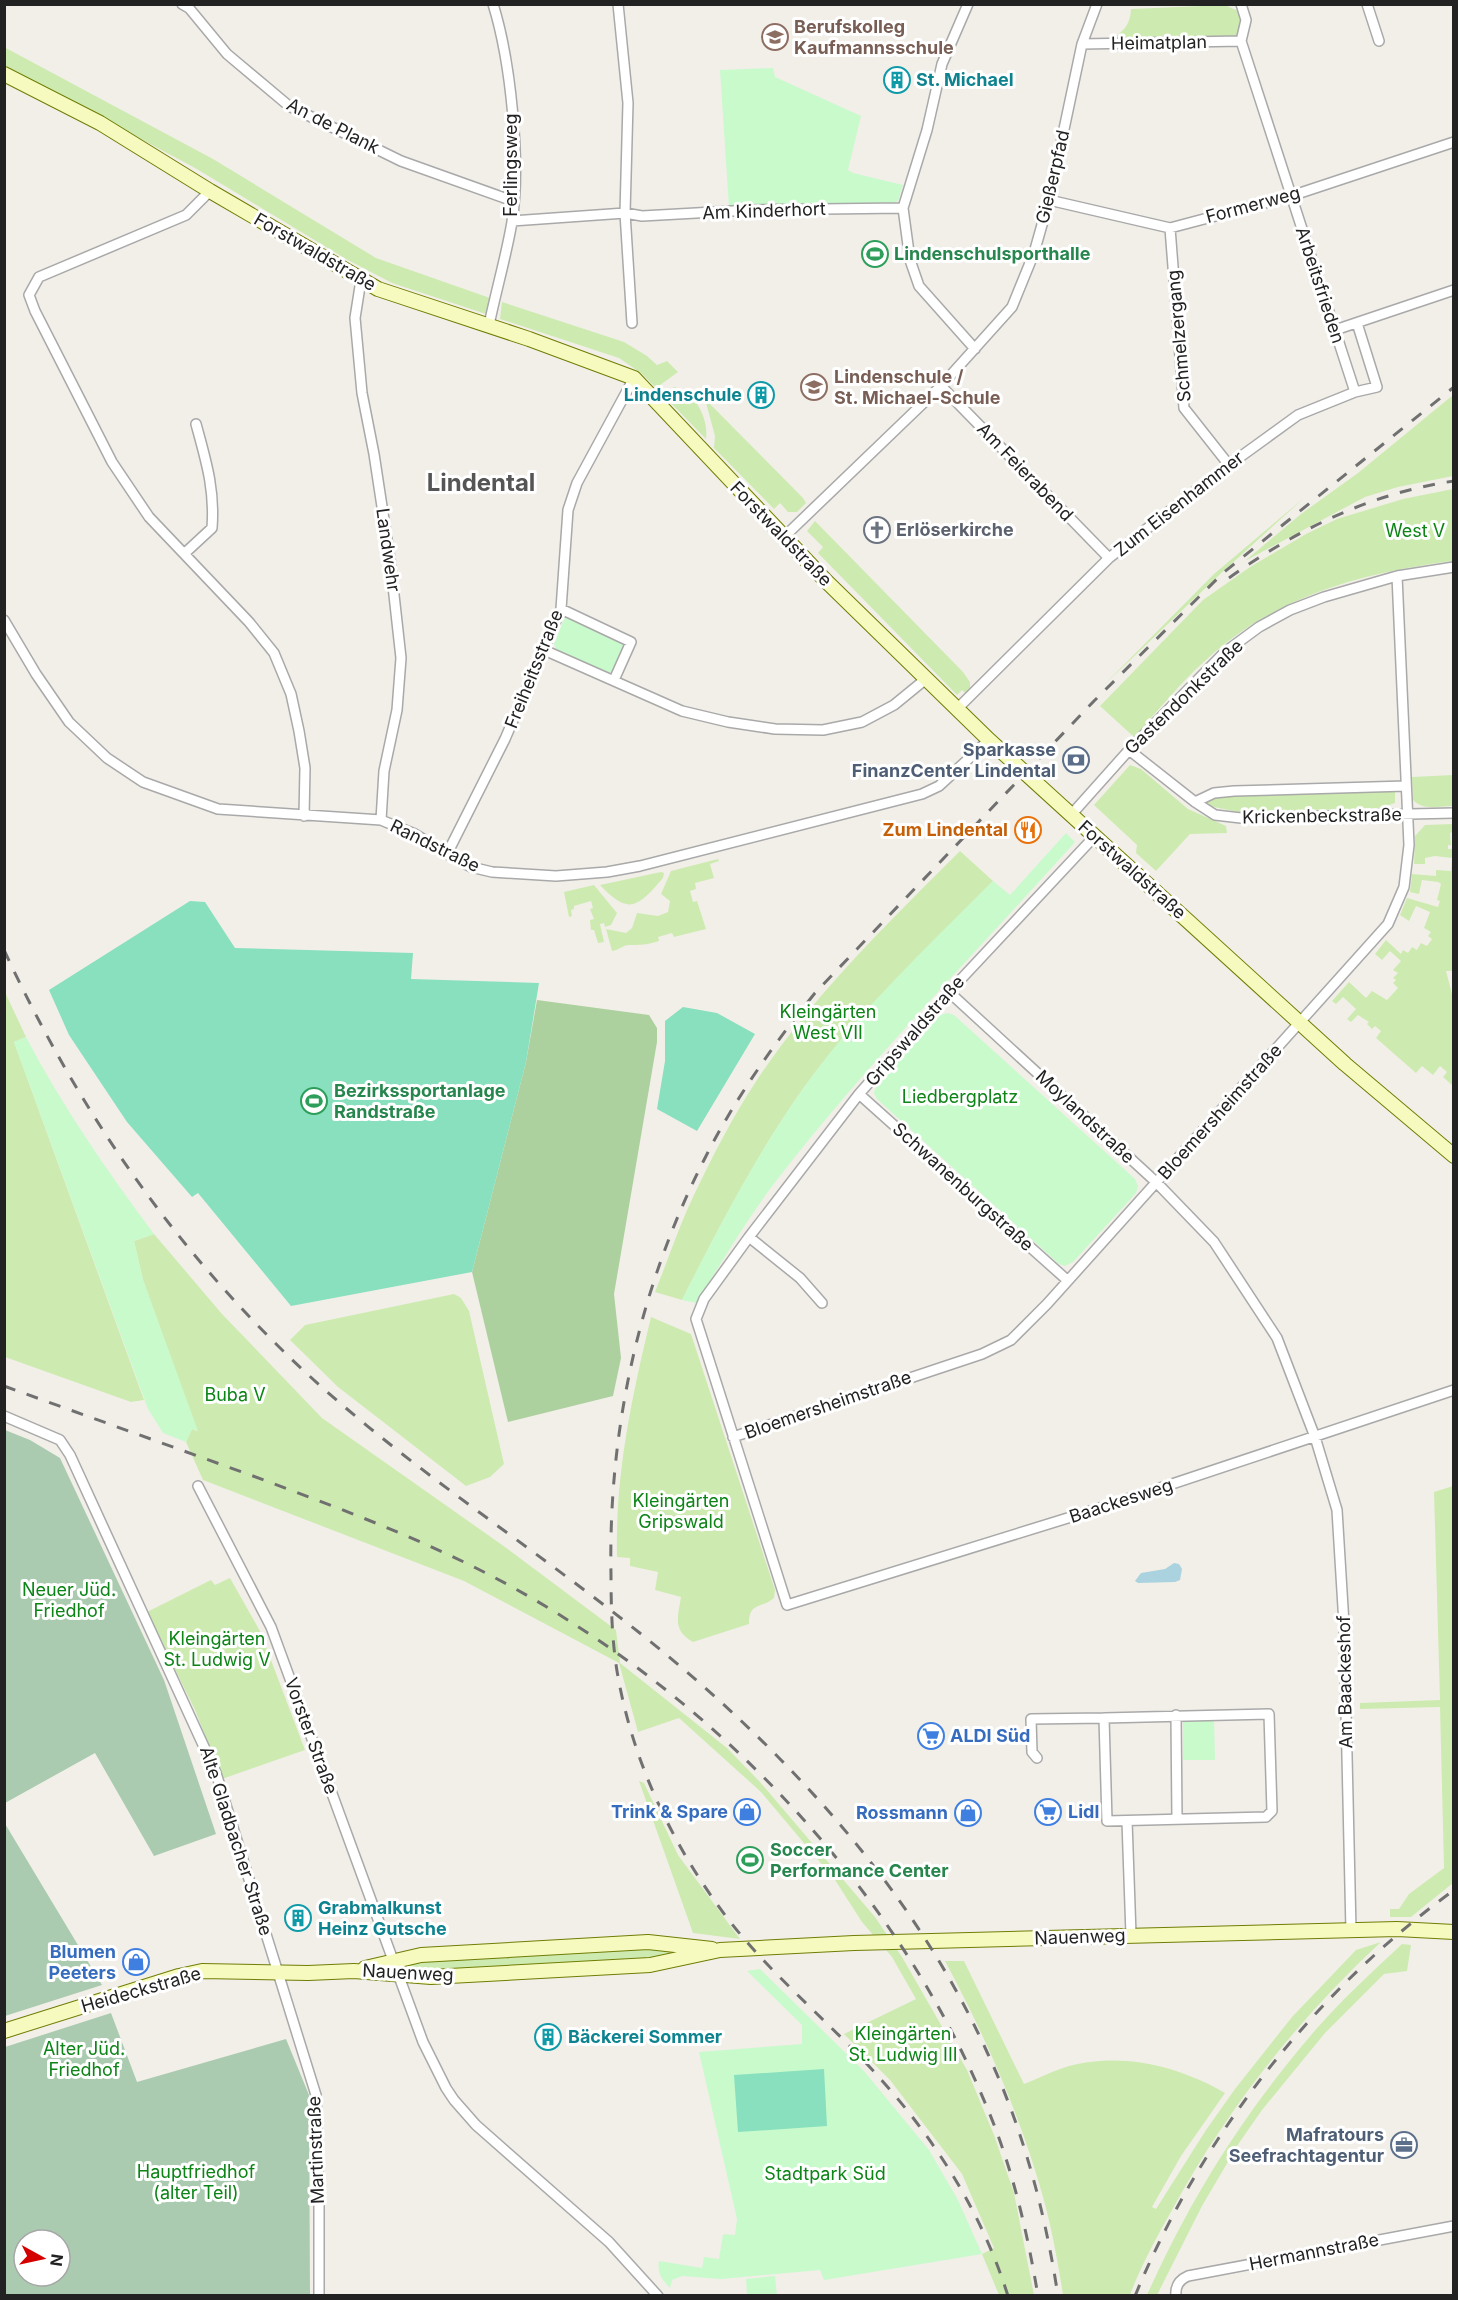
<svg xmlns="http://www.w3.org/2000/svg" width="1458" height="2300" font-family="Inter,sans-serif">
  <style>
    .grass { fill: #cdebb0 }
    .forest { fill: #add19e }
    .cemetery { fill: #aacbaf; fill-rule: evenodd }
    .park { fill: #c8facc }
    .pitch { fill: #88e0be }
    .water { fill: #aad3df }
    .lines { fill: none; stroke-linecap: round; stroke-linejoin: round }
    .street-casing { stroke: #a9a9a9; stroke-width: 12 }
    .secondary-casing { stroke: #707d05; stroke-width: 16 }
    .street { stroke: #fff; stroke-width: 9 }
    .secondary { stroke: #f7fabf; stroke-width: 14 }
    .rail { stroke: #707070; stroke-width: 3; stroke-dasharray: 12 12; stroke-linecap: butt }
    .labels { text-anchor: middle; stroke-width: 6; stroke-linejoin: round; paint-order: stroke }
    .education-label { font-size: 18px; font-weight: bold; fill: #785e54; stroke: #fff; text-anchor: start }
    .street-label { font-size: 18px; fill: #222; stroke: #fff }
    .culture-label { font-size: 18px; font-weight: bold; fill: #0d838f; stroke: #fff; text-anchor: start }
    .leisure-label { font-size: 18px; font-weight: bold; fill: #27864d; stroke: #fff; text-anchor: start }
    .worship-label { font-size: 18px; font-weight: bold; fill: #5b616d; stroke: #fff; text-anchor: start }
    .park-label { font-size: 18px; fill: #0c8416; stroke: #fff }
    .service-label { font-size: 18px; font-weight: bold; fill: #4e5e75; stroke: #fff; text-anchor: end }
    .food-label { font-size: 18px; font-weight: bold; fill: #c56008; stroke: #fff; text-anchor: end }
    .shop-label { font-size: 18px; font-weight: bold; fill: #366cbe; stroke: #fff; text-anchor: end }
    .district-label { font-size: 24px; font-weight: bold; fill: #555; stroke: #fff }
  </style>
  <rect width="100%" height="100%" fill="#f2efe9"/>
  <path class="grass" d="M1225,5L1238,11L1241,20L1240,33L1236,36L1109,40C1123,32 1130,26 1131,9Z
    M4,47L213,159L376,258L490,298L486,314L392,283L346,259L195,168L5,66Z
    M502,302L624,342L647,356L657,365L667,361L678,372L656,388L641,373L619,358L500,319Z
    M674,387C695,391 709,419 706,439L663,395Z
    M1453,395V476L1398,487L1365,497L1245,561L1301,514L1358,473Z
    M705,399L803,498L806,503L797,512H788L780,503L774,509L714,448L715,436Z
    M1453,489V561C1364,572 1273,597 1206,660C1180,683 1158,711 1134,737L1100,706L1203,600L1250,567L1306,534L1337,519L1403,499Z
    M1305,497L1217,577L1104,685L1214,574Z
    M815,521L963,672L970,682V688L966,694L962,690L957,695L818,553L823,547L807,531Z
    M1130,765L1141,769L1188,809L1226,826L1227,833L1190,834L1156,871L1136,853L1137,845L1094,805Z
    M1453,775V806C1440,806 1423,811 1413,800L1412,777Z
    M1395,791V803L1380,808L1238,812L1209,806L1206,802L1212,797Z
    M1453,824V832L1450,833L1451,845H1448V849H1454L1453,971H1446L1453,998V1086L1443,1077L1447,1072L1440,1066L1433,1075L1422,1066L1416,1073L1376,1038L1381,1031L1375,1026L1372,1029L1367,1024L1369,1022L1358,1015L1351,1022L1347,1019L1356,1009L1343,997L1336,1004L1332,1001L1349,982L1366,998L1372,991L1387,1000L1398,988L1393,983L1396,980L1393,978L1398,973L1393,970L1401,961L1390,951L1382,960L1375,954L1386,940L1401,954L1403,950L1408,953L1412,947L1417,950L1421,943L1427,946L1432,939L1428,936L1431,932L1424,928L1430,912L1416,906L1409,921L1400,915L1407,898L1438,907L1440,901L1437,900L1441,884L1438,882L1422,880L1419,894L1410,892L1412,874L1436,876V870L1451,871L1452,858L1435,856L1425,858V864H1414L1415,836L1425,825Z
    M960,851L993,881C928,947 859,1011 805,1086C757,1153 719,1227 682,1300L655,1292C668,1260 679,1226 694,1195C712,1157 732,1118 755,1083C812,996 887,924 960,851Z
    M718,859L719,861L710,864L714,878L695,883L696,889L690,891L693,902L697,901L706,929L674,937L672,933L658,937L659,941C648,945 639,945 629,945C623,945 619,950 612,951L606,929L626,933L632,928L637,913L658,916L668,912L670,901L661,894L671,871Z
    M661,872L664,873L663,878C638,907 629,916 600,885Z
    M594,885L617,913L611,925L605,927L604,923L600,924L604,942L598,943L594,930H591L590,920L594,919L590,909L593,908L591,901L574,906V909L571,910L572,916L569,917L564,892Z
    M4,990L26,1037L14,1042L144,1400L131,1402L5,1357Z
    M154,1234L222,1314L322,1418L505,1547L616,1630L620,1663L727,1748L760,1782L875,1917L902,1957L967,2070L994,2135L1014,2193L1034,2295H999L982,2254L994,2248L962,2174L890,2080L844,2034L916,1999L892,1957L862,1922L835,1880L761,1792L679,1718L638,1732L619,1663L464,1581L203,1480L186,1442L192,1429L197,1431L143,1280L134,1241Z
    M454,1294L461,1298L469,1311L504,1464L490,1477L466,1486L338,1387L290,1340L305,1325Z
    M651,1317L691,1334L775,1590L774,1598C761,1609 749,1602 749,1624L693,1642C672,1630 678,1617 681,1597L655,1590L658,1572L630,1566V1558L617,1557C615,1475 632,1396 651,1317Z
    M1453,1486V1883L1411,1917H1390V1909H1399L1409,1894L1444,1868L1440,1707L1360,1709V1703L1440,1700L1434,1492Z
    M230,1578L260,1631L305,1750L222,1779L195,1710L147,1612L211,1580L215,1585Z
    M639,1781L644,1783L678,1855L740,1939L693,1933Z
    M1381,1942C1297,2020 1227,2109 1172,2210C1156,2238 1141,2266 1130,2295H1063C1058,2263 1052,2229 1043,2197C1020,2114 985,2036 945,1961H964L1024,2084C1037,2079 1050,2072 1063,2068C1118,2051 1176,2065 1225,2093L1181,2156L1152,2207L1156,2209L1206,2130L1235,2089L1292,2017L1356,1950Z
    M1402,1944L1411,1945L1407,1971L1384,1974L1325,2033L1262,2110L1239,2143L1202,2206L1157,2295H1147C1192,2195 1245,2111 1318,2027C1344,1998 1373,1971 1402,1944Z
    M649,1947L669,1950L671,1953L665,1959L430,1972L407,1969L406,1965L417,1960Z"/>
  <path class="forest" d="M537,1000L649,1015L657,1028V1042L614,1294L621,1358L613,1396L508,1422L472,1272L526,1062Z"/>
  <path class="cemetery" d="M5,1430L30,1440L60,1458L164,1680L216,1834L154,1856L95,1753L5,1803Z
    M4,1822L102,1985L5,2016H4Z
    M111,2013L137,2082L286,2039L309,2095L310,2295H5V2047ZM24,2240H60V2276H24Z"/>
  <path class="park" d="M773,68L775,77L861,116L848,170L853,173L903,185L898,201L892,203L729,207L720,70Z
    M567,617L624,643L615,670L607,673L557,651L554,644L564,619Z
    M1066,833L1075,842C975,954 868,1062 776,1181C746,1220 722,1262 696,1303L682,1300C719,1227 757,1153 805,1086C859,1011 928,946 993,881L1010,895Z
    M948,1013L954,1015L1135,1179L1138,1186L1136,1193L1073,1262L1065,1266L1059,1264L877,1099L874,1093L876,1086L940,1015Z
    M26,1037C62,1106 107,1171 154,1234L134,1241L143,1280L198,1431L192,1429L186,1442L163,1433L148,1409L14,1042Z
    M1214,1720L1215,1760H1183V1722Z
    M760,1969L864,2071L929,2150L958,2200L982,2254L824,2280L820,2270L721,2279L682,2276L672,2280L670,2288C662,2279 657,2274 659,2261L702,2268L704,2257L719,2259L723,2234L735,2235L737,2219L699,2052L802,2044V2025L747,1971Z
    M775,2276L777,2295H747L746,2279Z"/>
  <path class="pitch" d="M190,901L205,902L235,948L413,953L411,979L539,983L526,1062L472,1272L291,1306L198,1193L192,1197L127,1122L69,1035L49,990Z
    M683,1007L717,1013L755,1034L697,1131L657,1109L665,1061V1021Z
    M824,2069L827,2126L738,2132L734,2075Z"/>
  <path class="water" d="M1174,1563L1179,1564L1182,1569L1180,1580L1175,1582L1138,1583L1135,1581L1141,1573L1165,1569Z"/>
  <g class="lines">
    <defs>
      <path id="street" d="M182,4L189,8L227,54L289,106L401,161L513,201
        M618,4L628,103L625,213L632,323
        M968,4L942,64L927,130L903,208L910,260L919,286L975,349
        M1367,4L1379,41
        M1241,41L1355,392
        M1082,44L1241,41L1246,20L1241,4
        M210,191L186,215L39,277L29,295L35,311L112,462L149,517L249,622L274,653L291,694L299,731L305,768L304,816
        M1049,200L1170,228L1291,196L1454,142
        M512,221L625,213L642,216L750,210L903,208
        M1170,228L1184,408L1229,465
        M361,280L355,318L362,393L374,454L390,559L401,658L397,710L384,771L381,820
        M489,325C496,291 506,257 512,222C521,163 511,62 493,4
        M1335,330L1454,290
        M941,386L1109,558
        M784,537L941,386L1012,307L1034,253L1049,200L1082,44L1097,4
        M185,553L212,528C215,489 206,461 196,424
        M561,609L631,642L614,680
        M4,620L36,674L69,722L107,758L143,782L218,809L381,820L415,834L447,854L471,867L492,872L556,876L607,872L640,866L922,794L939,786L989,740
        M544,650L682,711L728,722L775,729L823,730L862,722L894,705L927,678
        M958,708L1109,558L1229,465L1298,415L1355,392L1377,387L1357,323
        M1129,750L1195,802L1215,815L1241,818L1454,813
        M1195,802L1214,793L1234,791L1406,786
        M1071,815L1129,750L1225,652L1259,627L1290,610L1324,597L1397,576L1454,567
        M1094,837L949,992L859,1094L749,1237L704,1299L696,1319L787,1605L1100,1508L1454,1390
        M447,854L505,739L561,609L568,510L577,483L634,378
        M949,992L1156,1182L1214,1242L1277,1338L1315,1437L1337,1510L1344,1624L1351,1931
        M859,1094L1067,1280
        M749,1237L800,1278L822,1303
        M4,1416L60,1440L70,1455L216,1773L316,2095L319,2205V2296
        M733,1437L982,1354L1011,1340L1047,1304L1388,924L1404,887L1409,845L1397,576
        M198,1486L271,1627L423,2042L446,2088L454,2100L476,2125L609,2242L658,2296
        M1176,1715L1177,1819
        M1037,1758L1032,1752L1031,1719L1104,1718L1107,1821L1266,1817L1272,1811L1269,1714L1104,1718
        M1127,1821L1131,1935
        M1176,2296C1175,2286 1179,2280 1188,2276L1454,2226"/>
      <path id="secondary" d="M4,74L100,123L210,191L378,289L529,339L634,378L826,581L989,740L1345,1064L1454,1156
        M365,1968L421,1955L648,1942L712,1949
        M4,2031L179,1976L202,1971L308,1973L354,1971L431,1977L650,1965L720,1950L854,1943L1397,1929L1454,1932"/>
    </defs>
    <use href="#street" class="street-casing"/>
    <use href="#secondary" class="secondary-casing"/>
    <use href="#street" class="street"/>
    <use href="#secondary" class="secondary"/>
    <path class="rail" d="M1229,578C1296,530 1371,493 1454,481
      M4,950C79,1111 173,1248 303,1370C402,1462 516,1536 622,1619C771,1735 908,1878 987,2052C1023,2129 1045,2211 1058,2296
      M4,1386C87,1416 170,1446 253,1476C328,1504 404,1532 476,1568C697,1679 891,1876 986,2105C1012,2166 1027,2230 1038,2296
      M1008,2296C980,2207 930,2131 866,2063C821,2015 769,1972 728,1919C673,1847 632,1761 617,1671C612,1640 611,1607 611,1575C608,1431 639,1288 704,1160C734,1100 773,1045 815,993L1094,701L1223,573L1454,387
      M1135,2296C1201,2136 1314,1992 1454,1890"/>
  </g>
  <defs>
    <symbol id="school-ring" viewBox="-11 -11 22 22"><circle r="9.5" fill="#fff" stroke="#8d6e63" stroke-width="1.5"/><path d="M0-5L7-2L0 1L-7-2ZM-4 1L0 2.5L4 1V4Q0 6-4 4Z" fill="#8d6e63"/></symbol>
    <symbol id="building-ring" viewBox="-11 -11 22 22"><circle r="9.5" fill="#fff" stroke="#0f9aa8" stroke-width="1.5"/><path d="M-4-6H4V6H1V3H-1V6H-4ZM-2.5-4.3h1.7v1.8h-1.7ZM.8-4.3h1.7v1.8H.8ZM-2.5-1h1.7V.8h-1.7ZM.8-1h1.7V.8H.8Z" fill="#0f9aa8"/></symbol>
    <symbol id="stadium-ring" viewBox="-11 -11 22 22"><circle r="9.5" fill="#fff" stroke="#2e9e5b" stroke-width="1.5"/><path d="M0-5a6.5 5 0 1 0 0 10a6.5 5 0 1 0 0-10ZM-3.5-1.8h7v3.6h-7Z" fill="#2e9e5b"/></symbol>
    <symbol id="church-ring" viewBox="-11 -11 22 22"><circle r="9.5" fill="#fff" stroke="#6b7280" stroke-width="1.5"/><path d="M-1.2-6h2.4v3.5h3.3v2.4h-3.3V6h-2.4V-.1h-3.3v-2.4h3.3Z" fill="#6b7280"/></symbol>
    <symbol id="bank-ring" viewBox="-11 -11 22 22"><circle r="9.5" fill="#fff" stroke="#5c6f8a" stroke-width="1.5"/><path d="M-6-4H6V4H-6ZM0-2.3a2.3 2.3 0 1 0 0 4.6a2.3 2.3 0 1 0 0-4.6Z" fill="#5c6f8a"/></symbol>
    <symbol id="restaurant-ring" viewBox="-11 -11 22 22"><circle r="9.5" fill="#fff" stroke="#e8710a" stroke-width="1.5"/><path d="M-5-6h1v4h1v-4h1v4h1v-4h1v5L-1.5 .5V6h-2V.5L-5-1ZM5-6V6H3V1.5H1.5Q1.5-4 5-6Z" fill="#e8710a"/></symbol>
    <symbol id="supermarket-ring" viewBox="-11 -11 22 22"><circle r="9.5" fill="#fff" stroke="#3f7fe0" stroke-width="1.5"/><path d="M-6-5.5h2.5l.6 2H6L4.5 2H-2.5L-4.4-4H-6ZM-1.5 3.2a1.3 1.3 0 1 0 .1 0ZM3 3.2a1.3 1.3 0 1 0 .1 0Z" fill="#3f7fe0"/></symbol>
    <symbol id="shop-ring" viewBox="-11 -11 22 22"><circle r="9.5" fill="#fff" stroke="#3f7fe0" stroke-width="1.5"/><path d="M-5-2.5h2.3a2.7 3.5 0 0 1 5.4 0H5L5.5 6h-11ZM-1.5-2.5h3a1.5 2.3 0 0 0-3 0Z" fill="#3f7fe0"/></symbol>
    <symbol id="office-ring" viewBox="-11 -11 22 22"><circle r="9.5" fill="#fff" stroke="#5c6f8a" stroke-width="1.5"/><path d="M-6-3h4V-5.5h4V-3h4V5H-6ZM-1-4.5V-3h2v-1.5ZM-6 0V1H6V0Z" fill="#5c6f8a"/></symbol>
  </defs>
  <g fill-rule="evenodd">
    <use href="#school-ring" x="760" y="22" width="30" height="30"/>
    <use href="#building-ring" x="882" y="65" width="30" height="30"/>
    <use href="#stadium-ring" x="860" y="239" width="30" height="30"/>
    <use href="#school-ring" x="799" y="372" width="30" height="30"/>
    <use href="#building-ring" x="746" y="380" width="30" height="30"/>
    <use href="#church-ring" x="862" y="515" width="30" height="30"/>
    <use href="#bank-ring" x="1061" y="745" width="30" height="30"/>
    <use href="#restaurant-ring" x="1013" y="815" width="30" height="30"/>
    <use href="#stadium-ring" x="299" y="1086" width="30" height="30"/>
    <use href="#supermarket-ring" x="916" y="1721" width="30" height="30"/>
    <use href="#shop-ring" x="732" y="1797" width="30" height="30"/>
    <use href="#supermarket-ring" x="1033" y="1797" width="30" height="30"/>
    <use href="#shop-ring" x="953" y="1798" width="30" height="30"/>
    <use href="#stadium-ring" x="735" y="1845" width="30" height="30"/>
    <use href="#building-ring" x="283" y="1903" width="30" height="30"/>
    <use href="#shop-ring" x="121" y="1947" width="30" height="30"/>
    <use href="#building-ring" x="533" y="2022" width="30" height="30"/>
    <use href="#office-ring" x="1389" y="2130" width="30" height="30"/>
  </g>
  <g class="labels">
    <g class="education-label">
      <text x="794" y="33">Berufskolleg<tspan x="794" dy="21">Kaufmannsschule</tspan></text>
      <text x="834" y="383">Lindenschule /<tspan x="834" dy="21">St. Michael-Schule</tspan></text>
    </g>
    <g class="street-label">
      <text transform="translate(1159 43) rotate(-1)" y="6">Heimatplan</text>
      <text transform="translate(333 126) rotate(27)" y="6">An de Plank</text>
      <text transform="translate(511 165) rotate(-90)" y="6">Ferlingsweg</text>
      <text transform="translate(1053 177) rotate(-77)" y="6">Gießerpfad</text>
      <text transform="translate(1253 205) rotate(-15)" y="6">Formerweg</text>
      <text transform="translate(764 211) rotate(-2)" y="6">Am Kinderhort</text>
      <text transform="translate(315 252) rotate(30)" y="6">Forstwaldstraße</text>
      <text transform="translate(1320 285) rotate(72)" y="6">Arbeitsfrieden</text>
      <text transform="translate(1179 336) rotate(-95)" y="6">Schmelzergang</text>
      <text transform="translate(1025 472) rotate(46)" y="6">Am Feierabend</text>
      <text transform="translate(1179 504) rotate(-38)" y="6">Zum Eisenhammer</text>
      <text transform="translate(781 534) rotate(46)" y="6">Forstwaldstraße</text>
      <text transform="translate(388 550) rotate(82)" y="6">Landwehr</text>
      <text transform="translate(534 669) rotate(-68)" y="6">Freiheitsstraße</text>
      <text transform="translate(1184 697) rotate(-44)" y="6">Gastendonkstraße</text>
      <text transform="translate(1322 816) rotate(-1)" y="6">Krickenbeckstraße</text>
      <text transform="translate(435 846) rotate(26)" y="6">Randstraße</text>
      <text transform="translate(1132 870) rotate(42)" y="6">Forstwaldstraße</text>
      <text transform="translate(915 1031) rotate(-49)" y="6">Gripswaldstraße</text>
      <text transform="translate(1220 1112) rotate(-48)" y="6">Bloemersheimstraße</text>
      <text transform="translate(1085 1117) rotate(43)" y="6">Moylandstraße</text>
      <text transform="translate(963 1187) rotate(42)" y="6">Schwanenburgstraße</text>
      <text transform="translate(828 1405) rotate(-19)" y="6">Bloemersheimstraße</text>
      <text transform="translate(1121 1501) rotate(-18)" y="6">Baackesweg</text>
      <text transform="translate(1345 1682) rotate(-91)" y="6">Am Baackeshof</text>
      <text transform="translate(311 1736) rotate(70)" y="6">Vorster Straße</text>
      <text transform="translate(236 1841) rotate(72)" y="6">Alte Gladbacher Straße</text>
      <text transform="translate(1080 1937) rotate(-2)" y="6">Nauenweg</text>
      <text transform="translate(408 1973) rotate(3)" y="6">Nauenweg</text>
      <text transform="translate(141 1990) rotate(-16)" y="6">Heideckstraße</text>
      <text transform="translate(316 2150) rotate(-92)" y="6">Martinstraße</text>
      <text transform="translate(1314 2252) rotate(-11)" y="6">Hermannstraße</text>
    </g>
    <g class="culture-label">
      <text x="916" y="86">St. Michael</text>
      <text x="742" y="401" text-anchor="end">Lindenschule</text>
      <text x="318" y="1914">Grabmalkunst<tspan x="318" dy="21">Heinz Gutsche</tspan></text>
      <text x="568" y="2043">Bäckerei Sommer</text>
    </g>
    <g class="leisure-label">
      <text x="894" y="260">Lindenschulsporthalle</text>
      <text x="334" y="1097">Bezirkssportanlage<tspan x="334" dy="21">Randstraße</tspan></text>
      <text x="770" y="1856">Soccer<tspan x="770" dy="21">Performance Center</tspan></text>
    </g>
    <g class="worship-label">
      <text x="896" y="536">Erlöserkirche</text>
    </g>
    <g class="park-label">
      <text x="1415" y="537">West V</text>
      <text x="828" y="1018">Kleingärten<tspan x="828" dy="21">West VII</tspan></text>
      <text x="960" y="1103">Liedbergplatz</text>
      <text x="235" y="1401">Buba V</text>
      <text x="681" y="1507">Kleingärten<tspan x="681" dy="21">Gripswald</tspan></text>
      <text x="69" y="1596">Neuer Jüd.<tspan x="69" dy="21">Friedhof</tspan></text>
      <text x="217" y="1645">Kleingärten<tspan x="217" dy="21">St. Ludwig V</tspan></text>
      <text x="903" y="2040">Kleingärten<tspan x="903" dy="21">St. Ludwig III</tspan></text>
      <text x="84" y="2055">Alter Jüd.<tspan x="84" dy="21">Friedhof</tspan></text>
      <text x="196" y="2178">Hauptfriedhof<tspan x="196" dy="21">(alter Teil)</tspan></text>
      <text x="825" y="2180">Stadtpark Süd</text>
    </g>
    <g class="service-label">
      <text x="1056" y="756">Sparkasse<tspan x="1056" dy="21">FinanzCenter Lindental</tspan></text>
      <text x="1384" y="2141">Mafratours<tspan x="1384" dy="21">Seefrachtagentur</tspan></text>
    </g>
    <g class="food-label">
      <text x="1008" y="836">Zum Lindental</text>
    </g>
    <g class="shop-label">
      <text x="950" y="1742" text-anchor="start">ALDI Süd</text>
      <text x="728" y="1818">Trink &amp; Spare</text>
      <text x="1068" y="1818" text-anchor="start">Lidl</text>
      <text x="948" y="1819">Rossmann</text>
      <text x="116" y="1958">Blumen<tspan x="116" dy="21">Peeters</tspan></text>
    </g>
    <g class="district-label">
      <text x="481" y="491">Lindental</text>
    </g>
  </g>
  <rect width="1458" height="2300" fill="none" stroke="#222222" stroke-width="12"/>
  <g transform="translate(42 2258) rotate(98)"><circle r="28" fill="#ffffff" stroke="#a7a7a7" stroke-width="1.5"/>
  <path d="M0-4.5L10 22L0 15L-10 22Z" fill="#d40000"/>
  <text y="-9" font-size="16" font-weight="bold" text-anchor="middle" fill="#222222">N</text>
  </g>
</svg>
